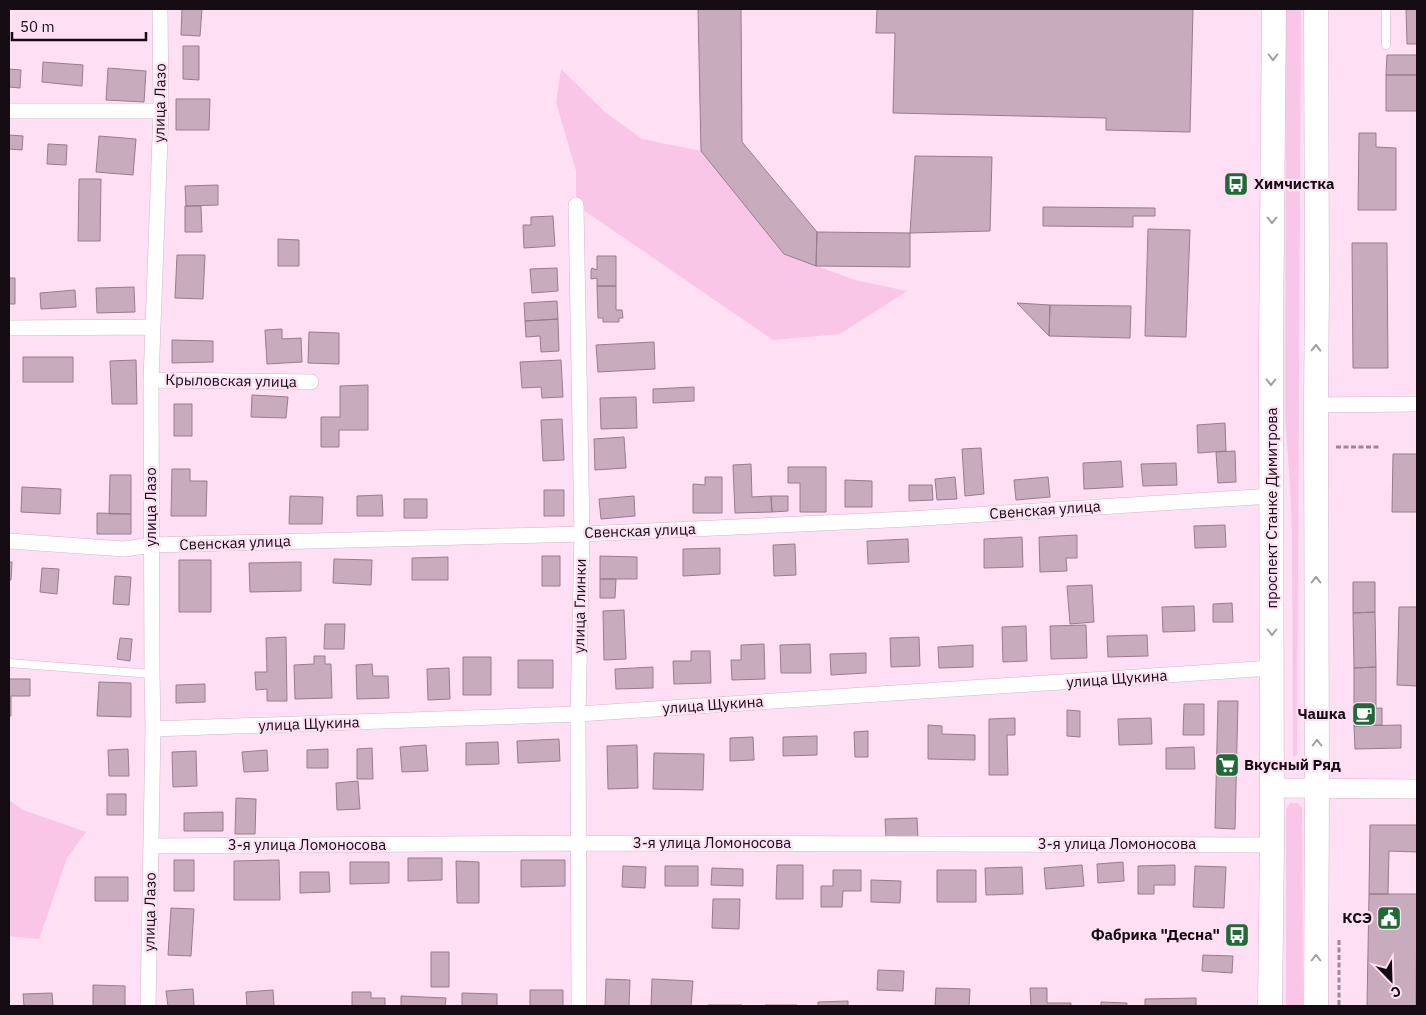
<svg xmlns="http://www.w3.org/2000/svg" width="1426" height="1015" font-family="'IBM Plex Sans',sans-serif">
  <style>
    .green { fill: #fac6e8 }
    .building { fill: #c9abbe; stroke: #987c8e }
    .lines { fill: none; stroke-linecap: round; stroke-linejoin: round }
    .service-casing { stroke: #d4b6c9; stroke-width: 9 }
    .minor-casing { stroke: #d4b6c9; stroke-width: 16 }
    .tertiary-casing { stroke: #d4b6c9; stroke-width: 20 }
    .primary-casing { stroke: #d4b6c9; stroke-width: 25 }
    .path { stroke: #9e8796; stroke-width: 3; stroke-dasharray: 5 2.5; stroke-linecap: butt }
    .service { stroke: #fff; stroke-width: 8 }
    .minor { stroke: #fff; stroke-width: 15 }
    .tertiary { stroke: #fff; stroke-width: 19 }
    .primary { stroke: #fff; stroke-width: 24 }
    .oneway { stroke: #a19da0 }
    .labels { text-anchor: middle; stroke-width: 4.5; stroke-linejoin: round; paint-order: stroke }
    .street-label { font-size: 15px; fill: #150b12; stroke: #ffdff3 }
    .poi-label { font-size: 15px; font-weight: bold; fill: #150b12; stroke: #ffdff3; text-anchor: end }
  </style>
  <rect width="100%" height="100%" fill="#ffdff3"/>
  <path class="green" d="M1286,9H1301L1297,755L1293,757L1292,533L1290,485L1285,418Z
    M561,69L605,112L642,139L701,151L784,254L855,280L907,291L840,334L773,340L576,205V171L556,102Z
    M9,800L23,810L86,832L67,858L39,939L9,936Z
    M1290,803H1298L1302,808L1303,1006H1286V809Z"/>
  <path class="building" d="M182,9H202L200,36L181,35Z
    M698,9H741L742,142L817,232L816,266L784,254L701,151Z
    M877,9H1193L1190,132L1106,130V118L893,113L895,33H876Z
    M1406,9H1417V44H1407Z
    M183,46H199V80L183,79Z
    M1387,55H1417V75H1386Z
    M43,62L83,65L82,86L42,82Z
    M108,68L146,71L144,102L106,100Z
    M9,69L21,70L20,88L9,87Z
    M1386,75H1417V111H1386Z
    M176,99H210L209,130H176Z
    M1359,133H1376V147L1396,148V210H1358Z
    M9,135L23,136L22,150L9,149Z
    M99,136L136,139L133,175L96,172Z
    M48,144L67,145L66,165L47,164Z
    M915,156L992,157L990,231L910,233Z
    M79,179H101L100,241H78Z
    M218,185V205L186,206L185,186Z
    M185,206H201L202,232H185Z
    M1043,207L1155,208V216H1133V227L1043,226Z
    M553,216L555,246L524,248L523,225H531V217Z
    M1148,229L1190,230L1186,337L1145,336Z
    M817,232L910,233V267L816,266Z
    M278,239L299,240V266H278Z
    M1352,243H1387L1388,368H1353Z
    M177,255H205L203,299L175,298Z
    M597,256H616V286H597V278L591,279V270L592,268L597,270Z
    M557,268L558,291L532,293L530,269Z
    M9,278H15V304H9Z
    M597,286H616V310H622L623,318H619V322H603V318H598Z
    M134,287L135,312L97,313L96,288Z
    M75,290L76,307L41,309L40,293Z
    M557,301L558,319L525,321L524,303Z
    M1017,303L1050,305L1049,336Z
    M1050,305L1131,306L1130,338L1049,336Z
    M558,319L559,351L541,352L540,336L526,337L525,321Z
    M282,329V339L301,338L302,362L267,364L265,330Z
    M309,332L339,333V364L308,363Z
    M172,340L213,341V362L172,363Z
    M654,342L655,369L598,372L596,345Z
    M23,357H73V382H23Z
    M136,360L137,404H112L110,361Z
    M561,360L563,397L542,398L541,387L522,388L520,362Z
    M368,385V430H339V447H321V417H340V386Z
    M694,387V401L653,403V389Z
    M252,395L288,397L286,418L251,417Z
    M636,397L637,428L601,429L600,398Z
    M174,404H192V436H174Z
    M562,419L564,460L543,461L541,420Z
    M1225,423L1226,451L1198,453L1197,425Z
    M624,437L626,468L595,470L594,439Z
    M981,448L984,494L965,496L962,449Z
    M1235,451L1236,482L1218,483L1216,452Z
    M1393,454H1417V512H1392Z
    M1121,461L1123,487L1084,489L1083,463Z
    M1176,463L1177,485L1143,486L1141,464Z
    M751,464L752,497L771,496L772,512L735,513L733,465Z
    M788,467H826V512H800V483H788Z
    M172,469H190V481H207L206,516H171Z
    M110,475H131V514H109Z
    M705,477H722V513H693V484L705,485Z
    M955,477L957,499L937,500L935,479Z
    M1048,477L1050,497L1016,500L1014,480Z
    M845,480L872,481V507H845Z
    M909,485H932L933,500L909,501Z
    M22,487L61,489L60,514L21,512Z
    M544,490H564V516H544Z
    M382,495L383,516H357V496Z
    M290,496L323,497L322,524H289Z
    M634,496L635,516L601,519L599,499Z
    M771,496H788V511L772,512Z
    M404,499H427V518H404Z
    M97,513L131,514V534H97Z
    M1225,525L1226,547L1195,548L1194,526Z
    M1077,535V558H1066L1067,571L1040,572L1039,537Z
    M1022,537L1023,567L984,568V539Z
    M908,539L909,562L868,564L867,541Z
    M795,544L796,575L774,576L773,545Z
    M720,548V574L683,576V549Z
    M542,556H560V586H542Z
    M600,556L637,557V579H600Z
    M448,557V580H412V558Z
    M334,559L372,560L371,585L333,583Z
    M179,560H211V612H179Z
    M9,562H12L11,580H9Z
    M301,562V591L250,592L249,563Z
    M42,568L59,569L57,594L40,592Z
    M115,576L131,577L129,605L113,604Z
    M600,579H616L615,598H600Z
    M1353,582H1375V612L1353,613Z
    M1092,585L1094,622L1070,624L1067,586Z
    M1232,603L1233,622H1213V604Z
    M1194,606L1195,631L1163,632L1162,607Z
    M1399,607H1417V686L1397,685Z
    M624,610L626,659L604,660L603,611Z
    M1375,612L1376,667L1354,668L1353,613Z
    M325,624H345L344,649H324Z
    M1086,625L1087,658L1051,659L1050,626Z
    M1026,626L1027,661L1003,662L1002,627Z
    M1147,635L1148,656L1108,657L1107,636Z
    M286,637L287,701H267V689L256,690L255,672H267L266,638Z
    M919,637L920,666L891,667L890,638Z
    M120,638L132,639L130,661L117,659Z
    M764,644L765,679L732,680L731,660H741V645Z
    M810,644L811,673H781L780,645Z
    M973,645V667L939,668L938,647Z
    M691,651H710L711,683L674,684L673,661H691Z
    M866,653V673L831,675L830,654Z
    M314,656H325V664H331L332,698L295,699L294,665L314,664Z
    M463,657H491V695H463Z
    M518,660H553V688H518Z
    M372,664L373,676H388L389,698L357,699L356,665Z
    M653,667V688L616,689L615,669Z
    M1376,667V708L1354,709V668Z
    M449,668L450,699L428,700L427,669Z
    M9,679H30V696H11V716H9Z
    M99,682L131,683V717L97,716Z
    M205,684V702L176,703V685Z
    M1218,701H1238L1235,829L1215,828Z
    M1184,704H1204V735H1183Z
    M1382,708V725L1354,726V709Z
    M1067,710L1080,711V737L1067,736Z
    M1015,718V735H1007L1008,775H989V719Z
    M1151,718L1152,744L1119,745L1118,719Z
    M928,725L942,726V734L975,735V760L928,759Z
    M1401,725V748L1355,749L1354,726Z
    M868,731V757H855L854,732Z
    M817,736V755L783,756V737Z
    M753,737L754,760L730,761V738Z
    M559,739L560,761L518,763L517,741Z
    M498,742L499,764L466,765V743Z
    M426,745L428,771L402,772L400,747Z
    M637,745L638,788L608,789L607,746Z
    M1194,747L1195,769H1166V748Z
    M372,748L373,779H357V749Z
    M128,749L129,776H109L108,750Z
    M328,749V768H307V750Z
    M267,750L268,771L244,772L242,752Z
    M196,751L197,786L173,787L172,752Z
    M654,753L704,754L703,790L653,789Z
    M358,781L360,809L337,810L336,783Z
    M107,794H126V815H107Z
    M236,798L256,799L255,834H235Z
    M223,812V831H184V813Z
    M917,818L918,837L886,838L885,819Z
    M1370,825H1417V852L1389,851L1388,894H1369Z
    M408,858H442V880L408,881Z
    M174,860H194V891H174Z
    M279,860L280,900H234V861Z
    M521,860H565V886L521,887Z
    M456,861L479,862V903H457Z
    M350,862H389V883L350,884Z
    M1123,862L1124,881L1098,883L1097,864Z
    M777,865H803V899H776Z
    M1082,865L1084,886L1046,889L1044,868Z
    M1175,865V885H1154V894H1138V866Z
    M623,866L646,867L645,888L622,887Z
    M665,866H698V886H665Z
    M1195,866L1226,867L1224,908L1193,907Z
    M1022,867L1023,894L986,895L985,868Z
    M712,868L743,869V886L711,885Z
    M833,870H861V891H843L842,907H821V886H833Z
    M937,870H976V902H937Z
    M300,872H329L330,892L300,893Z
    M95,877H128V901H95Z
    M871,880L901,881L900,903L871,902Z
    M1369,894H1417L1416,1006H1367Z
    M713,899H740L739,929L712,928Z
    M171,908L194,909L191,956L168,955Z
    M431,952H449V987H431Z
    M1203,955L1233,956L1232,973L1202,971Z
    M878,970L904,971L903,991L877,990Z
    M606,979L630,980L629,1006H605Z
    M652,979L693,981L691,1006H651Z
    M93,985L125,986V1006H93Z
    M936,988L970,989L969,1006H935Z
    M1030,988H1047V1003H1071V1006H1031Z
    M193,989L194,1006H168L166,991Z
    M273,990L274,1006H247L246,992Z
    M530,990H563V1006H530Z
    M352,992H371V998H385V1006H352Z
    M52,993L53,1006H24L23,994Z
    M462,993L497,994V1006H462Z
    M401,996L446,998L445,1006H401Z
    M1196,998V1006H1145V999Z
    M848,1001V1006H818V1002Z
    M1101,1002L1127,1003V1006H1101Z
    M708,1005H742V1006H708Z
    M765,1005H797V1006H765Z"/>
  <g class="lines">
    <defs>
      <path id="service" d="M1386,9V45
        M9,663L152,674"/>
      <path id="minor" d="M9,111H161
        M576,205L582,534L578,714L579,1006
        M9,328L152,327
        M151,380L311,382
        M1316,405L1417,404
        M9,541L124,549L152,545L582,534L909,519L1272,496
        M153,729L578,714L1272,668
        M152,846L578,843L1272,845
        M148,1006L153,729L152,674L151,380L161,111L160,9"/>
      <path id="tertiary" d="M1272,788L1417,789"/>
      <path id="primary" d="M1270,1006L1272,845L1271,346L1274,9
        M1316,1006L1317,788L1316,405L1317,283L1316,9"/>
    </defs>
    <use href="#service" class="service-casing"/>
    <use href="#minor" class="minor-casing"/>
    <use href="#tertiary" class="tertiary-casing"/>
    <use href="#primary" class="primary-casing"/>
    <path class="path" d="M1336,447H1379
      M1339,940V1006"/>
    <use href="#service" class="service"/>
    <use href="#minor" class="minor"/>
    <use href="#tertiary" class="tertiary"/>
    <use href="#primary" class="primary"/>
  </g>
  <defs><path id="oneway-chevron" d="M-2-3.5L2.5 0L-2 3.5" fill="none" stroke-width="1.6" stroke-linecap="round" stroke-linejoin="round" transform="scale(1.25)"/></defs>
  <g class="oneway">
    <use href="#oneway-chevron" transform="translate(1273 57) rotate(90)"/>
    <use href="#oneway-chevron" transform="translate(1272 220) rotate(90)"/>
    <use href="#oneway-chevron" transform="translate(1316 348) rotate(-89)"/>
    <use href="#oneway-chevron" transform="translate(1271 382) rotate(90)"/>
    <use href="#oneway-chevron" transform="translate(1316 580) rotate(-90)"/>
    <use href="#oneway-chevron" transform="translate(1272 632) rotate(90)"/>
    <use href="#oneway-chevron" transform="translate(1317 743) rotate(-90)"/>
    <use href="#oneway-chevron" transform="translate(1316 958) rotate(-90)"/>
  </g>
  <defs>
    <symbol id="bus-square" viewBox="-11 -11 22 22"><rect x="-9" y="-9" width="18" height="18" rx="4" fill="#216a38" stroke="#ffdff3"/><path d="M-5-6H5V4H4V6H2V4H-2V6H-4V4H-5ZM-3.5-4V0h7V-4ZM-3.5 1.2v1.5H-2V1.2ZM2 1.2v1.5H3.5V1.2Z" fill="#fff"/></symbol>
    <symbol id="cafe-square" viewBox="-11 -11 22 22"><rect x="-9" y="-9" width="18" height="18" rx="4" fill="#216a38" stroke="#ffdff3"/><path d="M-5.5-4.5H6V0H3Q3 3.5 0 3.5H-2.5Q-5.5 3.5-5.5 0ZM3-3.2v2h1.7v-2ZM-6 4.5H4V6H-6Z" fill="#fff"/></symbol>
    <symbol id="supermarket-square" viewBox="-11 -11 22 22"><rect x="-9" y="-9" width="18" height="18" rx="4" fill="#216a38" stroke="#ffdff3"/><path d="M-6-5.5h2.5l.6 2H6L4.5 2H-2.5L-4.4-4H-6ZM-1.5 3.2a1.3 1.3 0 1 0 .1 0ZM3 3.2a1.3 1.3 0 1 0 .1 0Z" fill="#fff"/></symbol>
    <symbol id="civic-square" viewBox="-11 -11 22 22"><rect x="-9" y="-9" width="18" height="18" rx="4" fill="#216a38" stroke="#ffdff3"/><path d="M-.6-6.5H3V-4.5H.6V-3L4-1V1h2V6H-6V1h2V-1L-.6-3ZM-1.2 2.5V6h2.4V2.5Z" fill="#fff"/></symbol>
  </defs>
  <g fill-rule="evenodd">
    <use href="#bus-square" x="1222" y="170" width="28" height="28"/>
    <use href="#cafe-square" x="1350" y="700" width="28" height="28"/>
    <use href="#supermarket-square" x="1213" y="751" width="28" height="28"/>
    <use href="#civic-square" x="1375" y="904" width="28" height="28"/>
    <use href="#bus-square" x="1223" y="921" width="28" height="28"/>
  </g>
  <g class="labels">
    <g class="street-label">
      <text transform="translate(160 103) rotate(-89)" y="5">улица Лазо</text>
      <text transform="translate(231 381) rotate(1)" y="5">Крыловская улица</text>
      <text transform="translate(151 507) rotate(-90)" y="5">улица Лазо</text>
      <text transform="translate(1272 508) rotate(-90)" y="5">проспект Станке Димитрова</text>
      <text transform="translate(1045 510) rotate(-4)" y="5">Свенская улица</text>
      <text transform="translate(640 531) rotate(-2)" y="5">Свенская улица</text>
      <text transform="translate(235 543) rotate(-2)" y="5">Свенская улица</text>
      <text transform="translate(580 606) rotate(-89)" y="5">улица Глинки</text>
      <text transform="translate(1117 679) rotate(-4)" y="5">улица Щукина</text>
      <text transform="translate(713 705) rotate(-4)" y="5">улица Щукина</text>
      <text transform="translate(309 724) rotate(-2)" y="5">улица Щукина</text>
      <text x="712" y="848">3-я улица Ломоносова</text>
      <text x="1117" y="849">3-я улица Ломоносова</text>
      <text x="307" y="850">3-я улица Ломоносова</text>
      <text transform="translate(150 912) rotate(-89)" y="5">улица Лазо</text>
    </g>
    <g class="poi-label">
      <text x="1254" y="189" text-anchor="start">Химчистка</text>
      <text x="1346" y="719">Чашка</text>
      <text x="1244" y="770" text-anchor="start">Вкусный Ряд</text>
      <text x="1372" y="923">КСЭ</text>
      <text x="1220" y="940">Фабрика "Десна"</text>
    </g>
  </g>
  <rect width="1426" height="1015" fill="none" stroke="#150b12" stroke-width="20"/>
  <g transform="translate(1391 980) rotate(157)" stroke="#ffdff3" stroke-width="4" paint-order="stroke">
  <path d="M0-4L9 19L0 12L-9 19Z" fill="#150b12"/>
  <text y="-8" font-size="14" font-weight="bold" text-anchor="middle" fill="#150b12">С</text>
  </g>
  <path d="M12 32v8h134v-8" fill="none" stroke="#150b12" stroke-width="2.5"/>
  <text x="20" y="32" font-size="15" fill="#150b12" stroke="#ffdff3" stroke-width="4" paint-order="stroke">50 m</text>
</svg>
